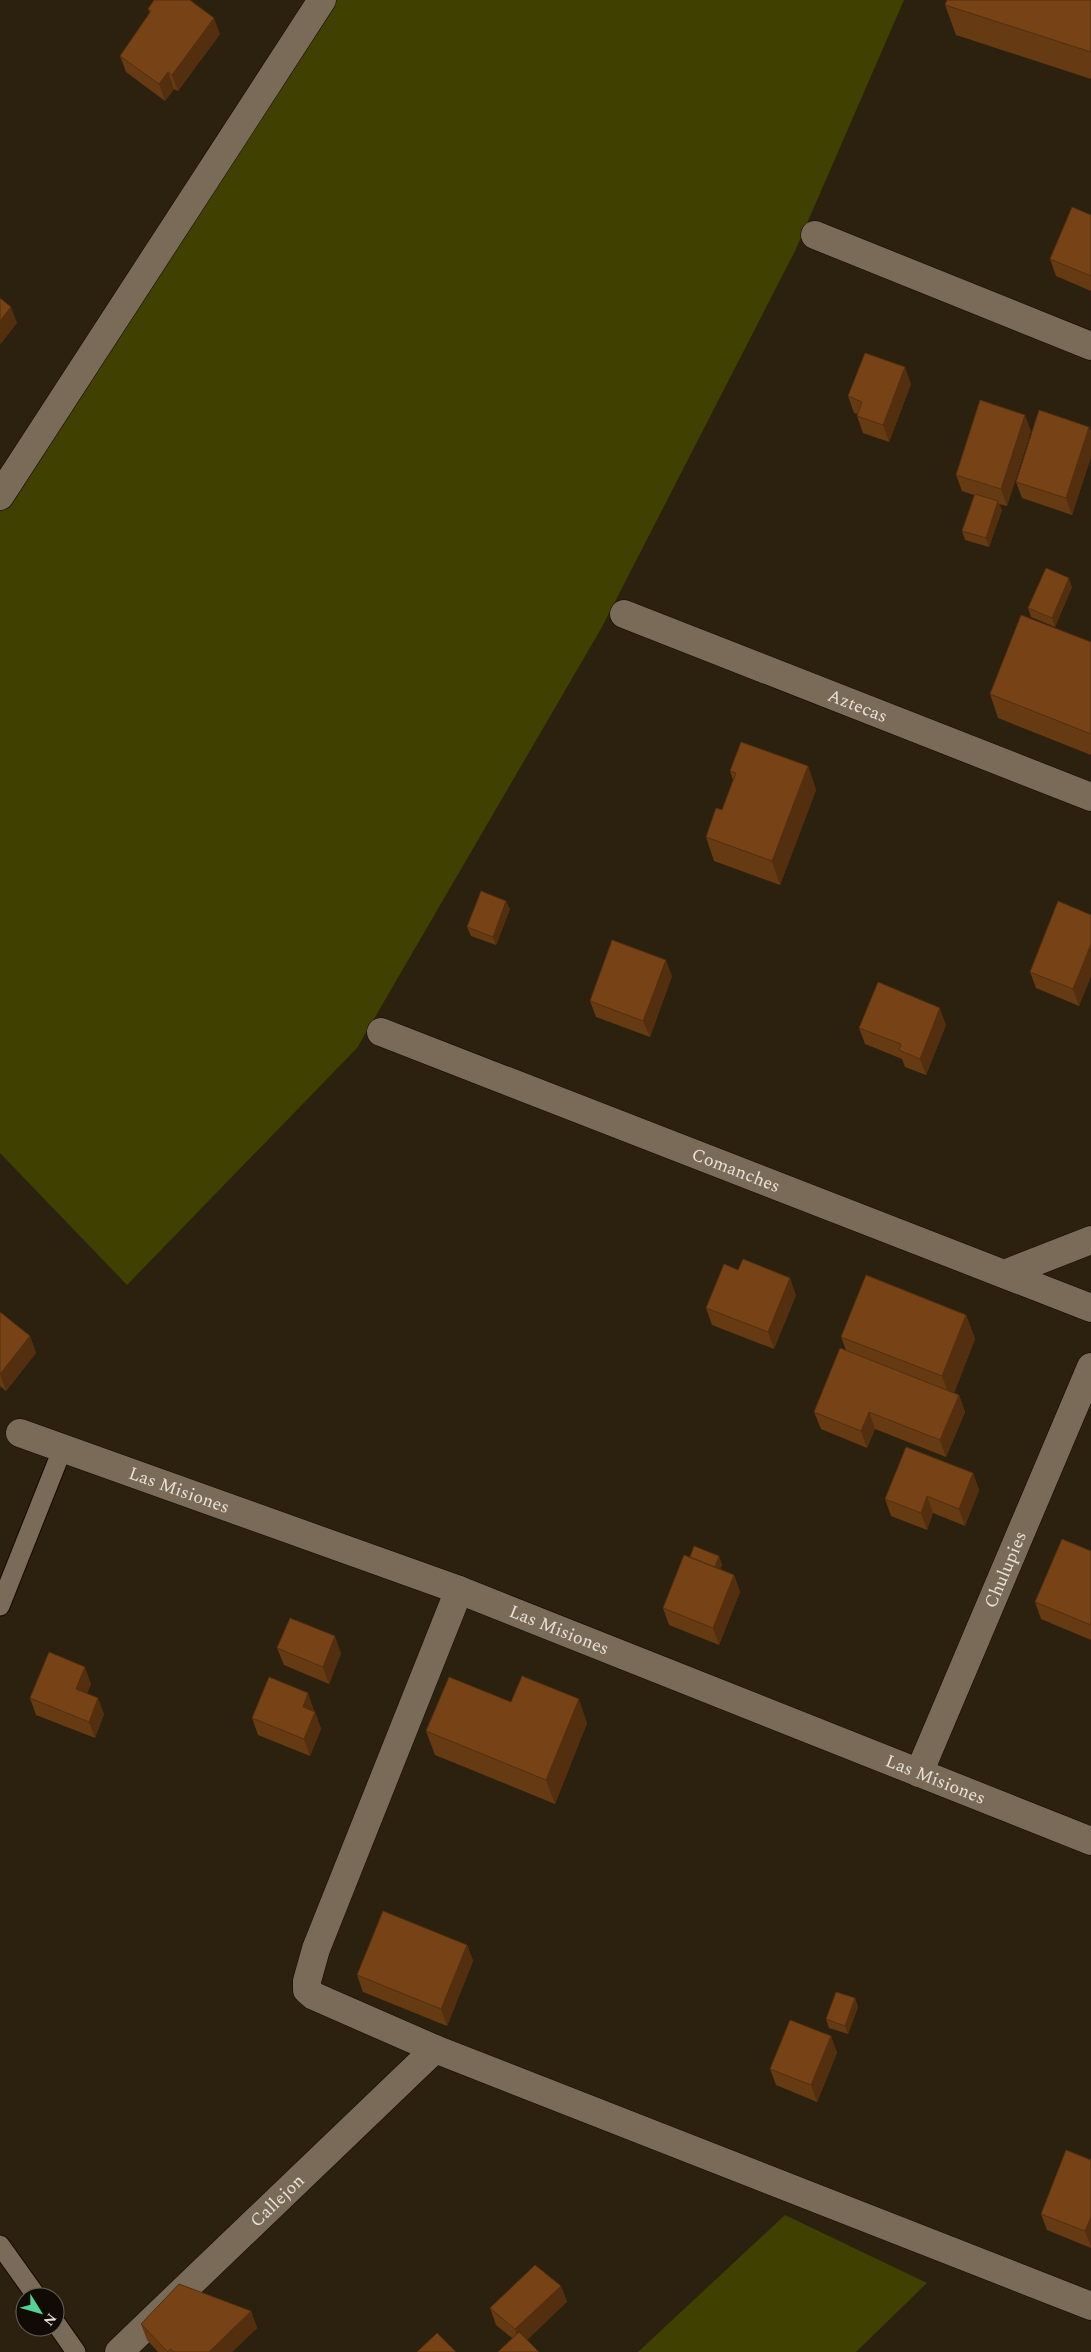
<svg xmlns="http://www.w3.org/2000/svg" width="1091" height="2352" font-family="Spectral,serif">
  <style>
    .green { fill: #404001 }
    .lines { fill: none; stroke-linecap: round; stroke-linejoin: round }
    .service-casing { stroke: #140900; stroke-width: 21 }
    .minor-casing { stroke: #140900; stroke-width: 29 }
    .service { stroke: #796b58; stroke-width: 19 }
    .minor { stroke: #796b58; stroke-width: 28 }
    .wall { fill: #663a13 }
    .shaded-wall { fill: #532f0f }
    .building { fill: #774316; stroke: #532f0f }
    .labels { text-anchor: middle; stroke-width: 4; stroke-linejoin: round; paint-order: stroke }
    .street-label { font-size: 18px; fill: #e9e1d6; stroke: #100b05 }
  </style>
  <rect width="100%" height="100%" fill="#2c200f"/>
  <path class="green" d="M332,0H904L795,251L602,627L357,1048L127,1285L0,1153V500Z
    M785,2215L927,2283L856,2352H638Z"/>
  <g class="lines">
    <defs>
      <path id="service" d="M0,1606L62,1450
        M0,2245L37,2297
        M55,2322L76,2352"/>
      <g id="minor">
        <path d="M815,235L1091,346"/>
        <path d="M0,496L322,0"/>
        <path id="s1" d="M624,614L1091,797"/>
        <path id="s2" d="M381,1032L1091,1308"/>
        <path d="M1004,1274L1091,1240"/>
        <path id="s3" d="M20,1433L459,1590L1091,1841"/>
        <path d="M459,1590L316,1949L307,1981V1990L314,1996L435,2049L1091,2306"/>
        <path id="s4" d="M919,1773L1091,1367"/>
        <path id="s5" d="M119,2352L435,2049"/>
      </g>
    </defs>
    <use href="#service" class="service-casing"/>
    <use href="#minor" class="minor-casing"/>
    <use href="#service" class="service"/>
    <use href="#minor" class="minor"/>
  </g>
  <path class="wall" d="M1091,0V79L956,35L945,5Z
    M148,9L220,34L178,91L174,89L165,101L126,72L120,56L150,14Z
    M1091,215V291L1056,276L1050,259Z
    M911,384L889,442L863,433L857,416L858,414L854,413L848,396Z
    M1089,427L1091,432V457L1072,515L1022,498L1016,482Z
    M1031,431L1007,506L999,504L1002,510L989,547L965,540L962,531L974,495L962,491L956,475Z
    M1072,587L1055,627L1031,617L1028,608Z
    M1091,642V755L998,718L990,694Z
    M808,766L816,790L780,885L714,861L706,837L722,810L733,780L730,771Z
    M510,909L496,945L471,936L467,927Z
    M1091,915V976L1079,1006L1036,988L1030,972Z
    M672,976L650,1037L596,1017L590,1001Z
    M946,1025L926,1075L905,1067L902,1059L865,1044L859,1028Z
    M738,1270L796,1295L774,1349L712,1325L706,1308Z
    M0,1312L30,1336L36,1353L6,1391L0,1386Z
    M966,1315L975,1339L954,1393L959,1395L965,1412L946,1457L875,1429L867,1448L821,1429L814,1412L846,1350L841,1337Z
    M973,1473L979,1490L965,1526L933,1513L927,1530L891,1516L885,1499Z
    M1091,1551V1640L1041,1619L1035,1602Z
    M719,1556L722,1565L720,1569L734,1575L740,1592L719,1645L669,1625L663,1608L690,1557Z
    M277,1648L341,1653L329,1684L284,1665Z
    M91,1684L87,1693L104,1714L95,1738L36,1715L30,1698Z
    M511,1702L587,1723L555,1804L435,1755L426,1731Z
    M314,1710V1711L315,1712L321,1729L310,1756L258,1735L252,1718Z
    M467,1945L473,1961L447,2026L363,1992L357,1975Z
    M855,1998L858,2007L848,2034L829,2028L826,2019Z
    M831,2036L837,2053L817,2102L776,2085L770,2069Z
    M1091,2160V2248L1047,2230L1041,2214Z
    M561,2286L567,2302L512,2338L496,2325L490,2308Z
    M251,2311L257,2328L232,2352H158L147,2340L141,2324Z"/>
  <path class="shaded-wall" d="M214,18L220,34L178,91L172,75Z
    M168,72L174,89L165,101L159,84Z
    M11,307L17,323L0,345V321Z
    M905,367L911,384L889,442L883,425Z
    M1025,415L1031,431L1007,506L1001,489Z
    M1089,427L1091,432V457L1072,515L1066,498Z
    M998,501L1002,510L989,547L986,538Z
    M1069,578L1072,587L1055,627L1052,618Z
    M808,766L816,790L780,885L772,861Z
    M506,901L510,909L496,945L493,937Z
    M1091,944V976L1079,1006L1073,989Z
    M666,960L672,976L650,1037L643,1021Z
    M940,1008L946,1025L926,1075L920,1059Z
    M790,1278L796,1295L774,1349L768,1332Z
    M966,1315L975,1339L951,1401L942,1376Z
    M30,1336L36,1353L6,1391L0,1374Z
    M959,1395L965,1412L946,1457L940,1440Z
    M869,1412L875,1429L867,1448L861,1431Z
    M973,1473L979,1490L965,1526L959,1509Z
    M927,1496L933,1513L927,1530L921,1513Z
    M719,1556L722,1565L715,1582L712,1573Z
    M734,1575L740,1592L719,1645L713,1628Z
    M335,1636L341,1653L329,1684L323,1667Z
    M85,1667L91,1684L82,1706L76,1689Z
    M308,1693L314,1710L309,1724L303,1707Z
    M98,1698L104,1714L95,1738L89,1722Z
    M579,1699L587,1723L555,1804L546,1780Z
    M315,1712L321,1729L310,1756L304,1739Z
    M467,1945L473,1961L447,2026L441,2009Z
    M855,1998L858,2007L848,2034L845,2026Z
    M831,2036L837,2053L817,2102L811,2085Z
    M1091,2217V2247L1085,2231Z
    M561,2286L567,2302L521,2346L515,2329Z
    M251,2311L257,2328L232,2352H209Z"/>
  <path class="building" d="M154,0H190L214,18L172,75L168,72L159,84L120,56L151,11L148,9Z
    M947,0H1091V52L945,5Z
    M1072,207L1091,215V276L1050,259Z
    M0,298L11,307L0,321Z
    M865,353L905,367L883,425L857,416L862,402L848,396Z
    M980,400L1025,415L1001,489L956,475Z
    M1039,410L1089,427L1066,498L1016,482Z
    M975,494L998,501L986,538L962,531Z
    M1046,568L1069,578L1052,618L1028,608Z
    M1021,615L1091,642V734L990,694Z
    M741,742L808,766L772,861L706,837L716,808L722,810L736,773L730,771Z
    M481,891L506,901L493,937L467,927Z
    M1058,901L1091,915V944L1073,989L1030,972Z
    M612,940L666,960L643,1021L590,1001Z
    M878,982L940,1008L920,1059L899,1050L901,1044L859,1028Z
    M743,1259L790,1278L768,1332L706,1308L724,1264L738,1270Z
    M866,1275L966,1315L942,1376L841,1337Z
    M0,1312L30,1336L0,1374Z
    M840,1348L959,1395L940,1440L869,1412L861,1431L814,1412Z
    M906,1447L973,1473L959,1509L927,1496L921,1513L885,1499Z
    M1062,1539L1091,1551V1625L1035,1602Z
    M694,1546L719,1556L715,1567L690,1557Z
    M684,1555L734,1575L713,1628L663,1608Z
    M290,1618L335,1636L323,1667L277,1648Z
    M49,1652L85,1667L76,1689L98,1698L89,1722L30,1698Z
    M522,1676L579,1699L546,1780L426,1731L449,1677L511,1702Z
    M269,1677L308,1693L303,1707L315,1712L304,1739L252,1718Z
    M383,1911L467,1945L441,2009L357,1975Z
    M836,1992L855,1998L845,2026L826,2019Z
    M790,2020L831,2036L811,2085L770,2069Z
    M1066,2150L1091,2160V2217L1085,2231L1041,2214Z
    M535,2265L561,2286L515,2329L490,2308Z
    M179,2284L251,2311L209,2352H174L170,2349L168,2352L141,2324Z
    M519,2332L539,2352H498Z
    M437,2333L456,2352H417Z"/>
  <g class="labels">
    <g class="street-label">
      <text dy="6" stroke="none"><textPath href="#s1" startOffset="251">Aztecas</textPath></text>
      <text dy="6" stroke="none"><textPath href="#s2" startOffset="381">Comanches</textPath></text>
      <text dy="6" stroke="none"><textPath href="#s3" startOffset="169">Las Misiones</textPath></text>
      <text dy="6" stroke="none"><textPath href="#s4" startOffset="221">Chulupies</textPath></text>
      <text dy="6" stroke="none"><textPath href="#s3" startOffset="574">Las Misiones</textPath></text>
      <text dy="6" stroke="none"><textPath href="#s3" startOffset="979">Las Misiones</textPath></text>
      <text dy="6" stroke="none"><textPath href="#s5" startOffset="219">Callejon</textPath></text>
    </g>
  </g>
  <g transform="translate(40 2312) rotate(127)"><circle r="24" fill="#100b05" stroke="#676159"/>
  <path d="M0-4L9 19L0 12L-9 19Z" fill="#53d396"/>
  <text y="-8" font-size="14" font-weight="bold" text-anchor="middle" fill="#e9e1d6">N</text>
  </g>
</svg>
